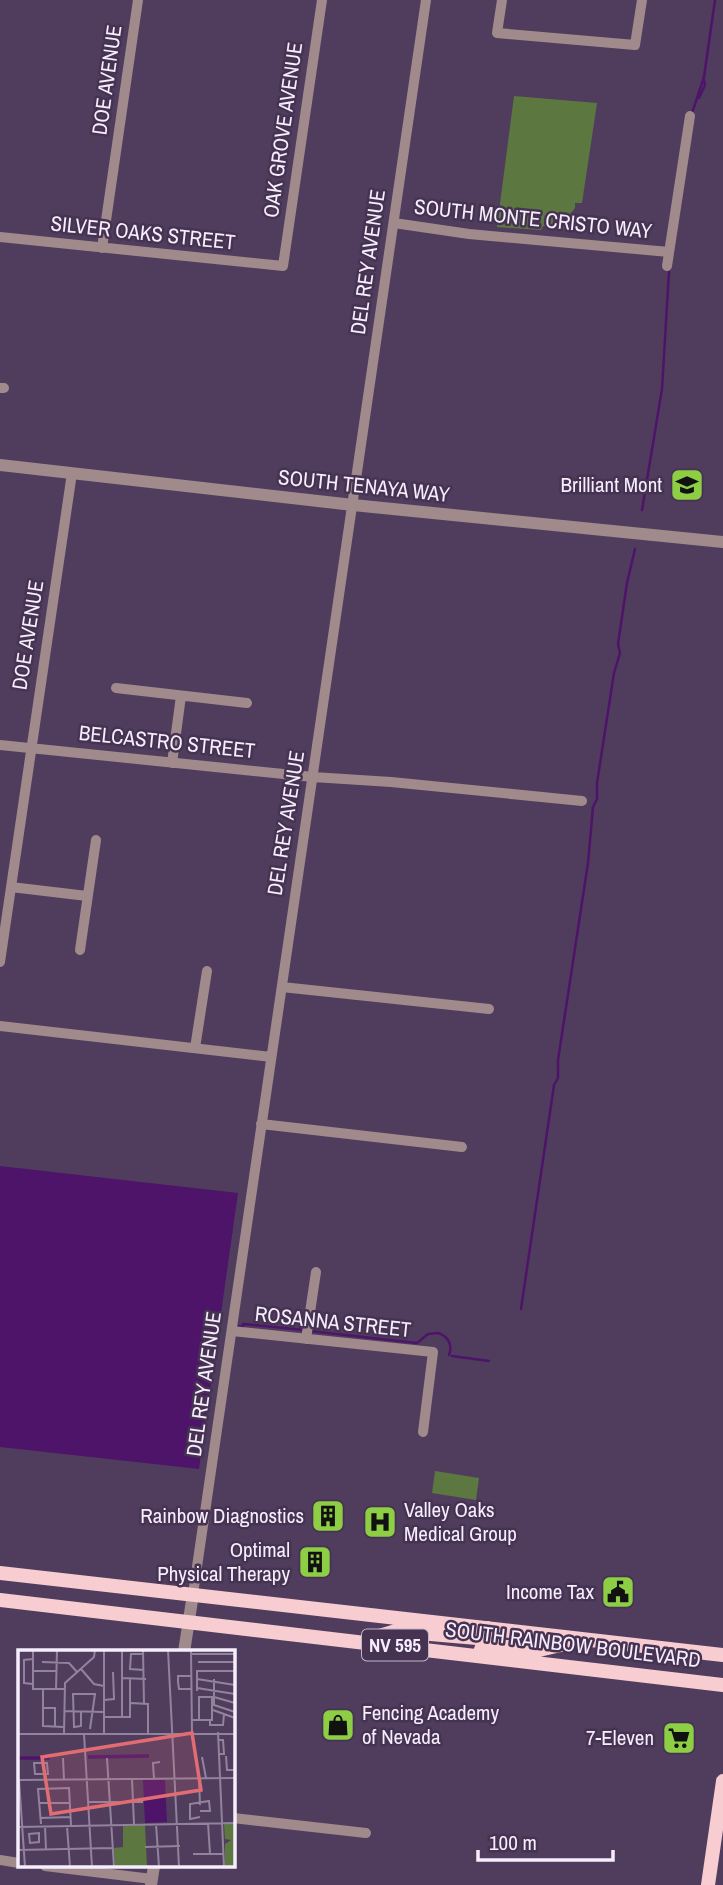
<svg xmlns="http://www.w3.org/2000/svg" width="723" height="1885" font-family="'Archivo Narrow',sans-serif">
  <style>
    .green { fill: #5c7840 }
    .water { fill: #4d146a }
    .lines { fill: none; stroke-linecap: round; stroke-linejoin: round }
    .stream { stroke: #4d146a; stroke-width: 2.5 }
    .minor { stroke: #a08a8c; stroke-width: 10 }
    .tertiary { stroke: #a08a8c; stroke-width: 12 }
    .primary { stroke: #f8cdd1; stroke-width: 14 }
    .labels { text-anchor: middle; stroke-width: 5; stroke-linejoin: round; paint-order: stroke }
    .shield { fill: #463352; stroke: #c1b5ca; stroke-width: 2 }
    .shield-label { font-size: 19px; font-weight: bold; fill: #f6edfd }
    .street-label { font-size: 21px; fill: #f6edfd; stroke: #463352 }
    .poi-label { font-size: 21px; fill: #f6edfd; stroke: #463352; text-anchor: end }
    .inset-river { fill: none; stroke: #4d146a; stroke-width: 3.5 }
    .inset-road { fill: none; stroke: #92839d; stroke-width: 2 }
    .view { fill: #e16d73; fill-opacity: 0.15; stroke: #e16d73; stroke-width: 3.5 }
    .inset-edge { fill: none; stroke: #f6edfd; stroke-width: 3.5 }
  </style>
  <rect width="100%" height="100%" fill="#503d5d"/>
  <path class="green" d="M514,96L597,103L582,203H575V208L571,213L573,215L566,229L543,226L541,230L497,227Z
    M435,1471L479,1478L476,1500L432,1493Z"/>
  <path class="water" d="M0,1166L238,1193L199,1469L0,1447Z"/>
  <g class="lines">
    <path class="stream" d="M699,98L705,85L704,80
      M692,113L704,77L715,0
      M642,510L662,389L669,272
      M521,1309L554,1085L558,1078V1060L588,863L593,807L597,799V783L614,673L620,653L618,644L627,583L635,549
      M239,1326L243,1327V1324L304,1330
      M310,1331L417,1343L428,1334L438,1333C448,1336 453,1345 449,1355
      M452,1356L489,1361"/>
    <path class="minor" d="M502,0L497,33L635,45L642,0
      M394,223L469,234L669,252
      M0,237L283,266L322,0
      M102,248L138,0
      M667,266L690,116
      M0,388H4
      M116,688L247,703
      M0,745L313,777L391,782L582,801
      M172,763L181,696
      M11,887L87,896
      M80,950L96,840
      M0,962L72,473
      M282,987L489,1009
      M0,1026L271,1057
      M195,1048L207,971
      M261,1124L462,1147
      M232,1331L433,1352L423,1432
      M306,1339L316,1272
      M193,1594L426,0
      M233,1818L366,1833
      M0,1860L19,1863
      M45,1866L152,1879"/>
    <path class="tertiary" d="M0,465L353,505L723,542
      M184,1652L193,1594
      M151,1885L154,1866"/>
    <path class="primary" d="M0,1573L723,1655
      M0,1600L723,1685
      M366,1640L396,1631L477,1638L486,1634L488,1628
      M479,1655L482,1647L485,1645L539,1650L574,1642
      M708,1885L723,1781"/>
  </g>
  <defs>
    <symbol id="school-square" viewBox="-11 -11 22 22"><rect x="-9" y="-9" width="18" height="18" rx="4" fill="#8dce44" stroke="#463352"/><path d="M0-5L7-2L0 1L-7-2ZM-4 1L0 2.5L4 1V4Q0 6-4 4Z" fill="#111"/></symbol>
    <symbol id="building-square" viewBox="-11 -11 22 22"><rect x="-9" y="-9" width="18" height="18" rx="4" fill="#8dce44" stroke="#463352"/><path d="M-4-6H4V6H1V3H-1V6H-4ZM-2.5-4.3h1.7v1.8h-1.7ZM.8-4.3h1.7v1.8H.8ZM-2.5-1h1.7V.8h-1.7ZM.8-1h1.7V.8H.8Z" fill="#111"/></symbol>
    <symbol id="hospital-square" viewBox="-11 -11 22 22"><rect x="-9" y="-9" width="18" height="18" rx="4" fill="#8dce44" stroke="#463352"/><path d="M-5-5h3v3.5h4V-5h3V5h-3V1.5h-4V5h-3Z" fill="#111"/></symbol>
    <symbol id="civic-square" viewBox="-11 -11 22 22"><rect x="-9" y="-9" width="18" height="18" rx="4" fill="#8dce44" stroke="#463352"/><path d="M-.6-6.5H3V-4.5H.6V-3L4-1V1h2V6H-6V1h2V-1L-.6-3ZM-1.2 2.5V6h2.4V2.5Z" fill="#111"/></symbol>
    <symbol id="shop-square" viewBox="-11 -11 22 22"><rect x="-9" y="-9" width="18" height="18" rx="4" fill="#8dce44" stroke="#463352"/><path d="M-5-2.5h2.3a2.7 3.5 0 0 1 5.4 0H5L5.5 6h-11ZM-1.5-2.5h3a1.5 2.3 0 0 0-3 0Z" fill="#111"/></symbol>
    <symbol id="supermarket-square" viewBox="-11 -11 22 22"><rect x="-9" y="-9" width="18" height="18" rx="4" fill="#8dce44" stroke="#463352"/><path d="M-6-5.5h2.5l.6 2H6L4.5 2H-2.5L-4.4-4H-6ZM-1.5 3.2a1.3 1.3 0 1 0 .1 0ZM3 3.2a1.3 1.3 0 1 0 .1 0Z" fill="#111"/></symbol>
  </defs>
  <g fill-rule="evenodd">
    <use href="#school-square" x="668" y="466" width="38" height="38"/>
    <use href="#building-square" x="309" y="1497" width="38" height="38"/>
    <use href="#hospital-square" x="361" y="1503" width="38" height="38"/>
    <use href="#building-square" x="296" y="1543" width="38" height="38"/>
    <use href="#civic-square" x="599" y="1573" width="38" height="38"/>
    <use href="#shop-square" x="319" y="1706" width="38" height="38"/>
    <use href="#supermarket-square" x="660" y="1719" width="38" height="38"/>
  </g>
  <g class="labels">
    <rect class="shield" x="362" y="1629.5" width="66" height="31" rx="5"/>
    <g class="shield-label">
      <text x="395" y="1652">NV 595</text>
    </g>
    <g class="street-label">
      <text transform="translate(107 80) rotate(-82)" y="7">DOE AVENUE</text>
      <text transform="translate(283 130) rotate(-82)" y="7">OAK GROVE AVENUE</text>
      <text transform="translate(533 219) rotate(6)" y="7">SOUTH MONTE CRISTO WAY</text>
      <text transform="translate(143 233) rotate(6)" y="7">SILVER OAKS STREET</text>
      <text transform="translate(368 262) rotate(-82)" y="7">DEL REY AVENUE</text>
      <text transform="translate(364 486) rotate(6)" y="7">SOUTH TENAYA WAY</text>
      <text transform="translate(28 635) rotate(-81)" y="7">DOE AVENUE</text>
      <text transform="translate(167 742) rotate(6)" y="7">BELCASTRO STREET</text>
      <text transform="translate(286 823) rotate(-81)" y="7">DEL REY AVENUE</text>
      <text transform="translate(333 1322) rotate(6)" y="7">ROSANNA STREET</text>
      <text transform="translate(204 1384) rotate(-82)" y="7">DEL REY AVENUE</text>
      <text transform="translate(573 1645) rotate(7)" y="7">SOUTH RAINBOW BOULEVARD</text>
    </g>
    <g class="poi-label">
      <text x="662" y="492">Brilliant Mont</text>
      <text x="404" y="1517" text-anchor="start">Valley Oaks<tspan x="404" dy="24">Medical Group</tspan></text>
      <text x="304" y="1523">Rainbow Diagnostics</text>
      <text x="290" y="1557">Optimal<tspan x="290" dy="24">Physical Therapy</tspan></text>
      <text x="594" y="1599">Income Tax</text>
      <text x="362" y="1720" text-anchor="start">Fencing Academy<tspan x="362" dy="24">of Nevada</tspan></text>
      <text x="654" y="1745">7-Eleven</text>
    </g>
  </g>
  <g transform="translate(18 1650)">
    <rect width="217" height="217" fill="#503d5d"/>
    <path d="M206,174H217V217H207V194L213,190L207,189ZM127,175L129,217H97L96,198L105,197V176Z" fill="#5c7840"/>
    <path d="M125,130H147L149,172L127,173Z" fill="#4d146a"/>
    <path class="inset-river" d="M70,107L131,106M0,108H32"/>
    <path class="inset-road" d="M15,0V39H47M104,0V67M125,0L126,54M150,0L161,217M173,0L174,84M125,4H113L112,19L126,20M173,4H217M24,12L51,13L59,22M180,12H217M63,19L76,34L86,36M15,21H38M173,26H160V32L161,39H173M104,28L128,29M179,29L217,35M196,29V55L217,62M15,34L6,33V10L15,9M179,38L217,44M25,39V76L46,77M38,39L39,0M179,41V21H217M196,47L217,53M86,50L96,49L95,22M113,53L130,54V84M25,58H37V77M195,60L217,68M46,61L86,62M63,62V76L56,77L55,44H77L72,79M86,67H112V28M174,70H194V47H181V70M192,70V75H205L206,64M200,82L206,217M46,83L47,33L76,7L77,0M0,84H217M66,84L74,217M86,84V0M200,90H205L206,104H201M208,106L209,120H217M184,107L188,128M45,108L46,130M89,108L96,217M16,113H29L30,124H17ZM181,128L182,155M114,129L116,174M136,129L135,113L142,112M70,152H125M21,153H52M182,161H192L191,151L172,154V169L182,167M22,168L52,167M190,173L192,204M23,174L20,139L51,138L53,175M138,174L141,217M49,176L52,217M0,177L217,173M27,177L28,199M21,183V192L12,193L11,184ZM127,197L162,196M0,200L95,198M175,204H206M7,217L1,130L217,128"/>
    <path class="view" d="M174,83L183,140L33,164L24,107Z"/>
    <rect width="217" height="217" class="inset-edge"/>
  </g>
  <path d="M478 1850v10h135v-10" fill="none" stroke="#f6edfd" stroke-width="3.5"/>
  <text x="489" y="1850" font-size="21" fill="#f6edfd" stroke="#463352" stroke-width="5" paint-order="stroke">100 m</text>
</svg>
